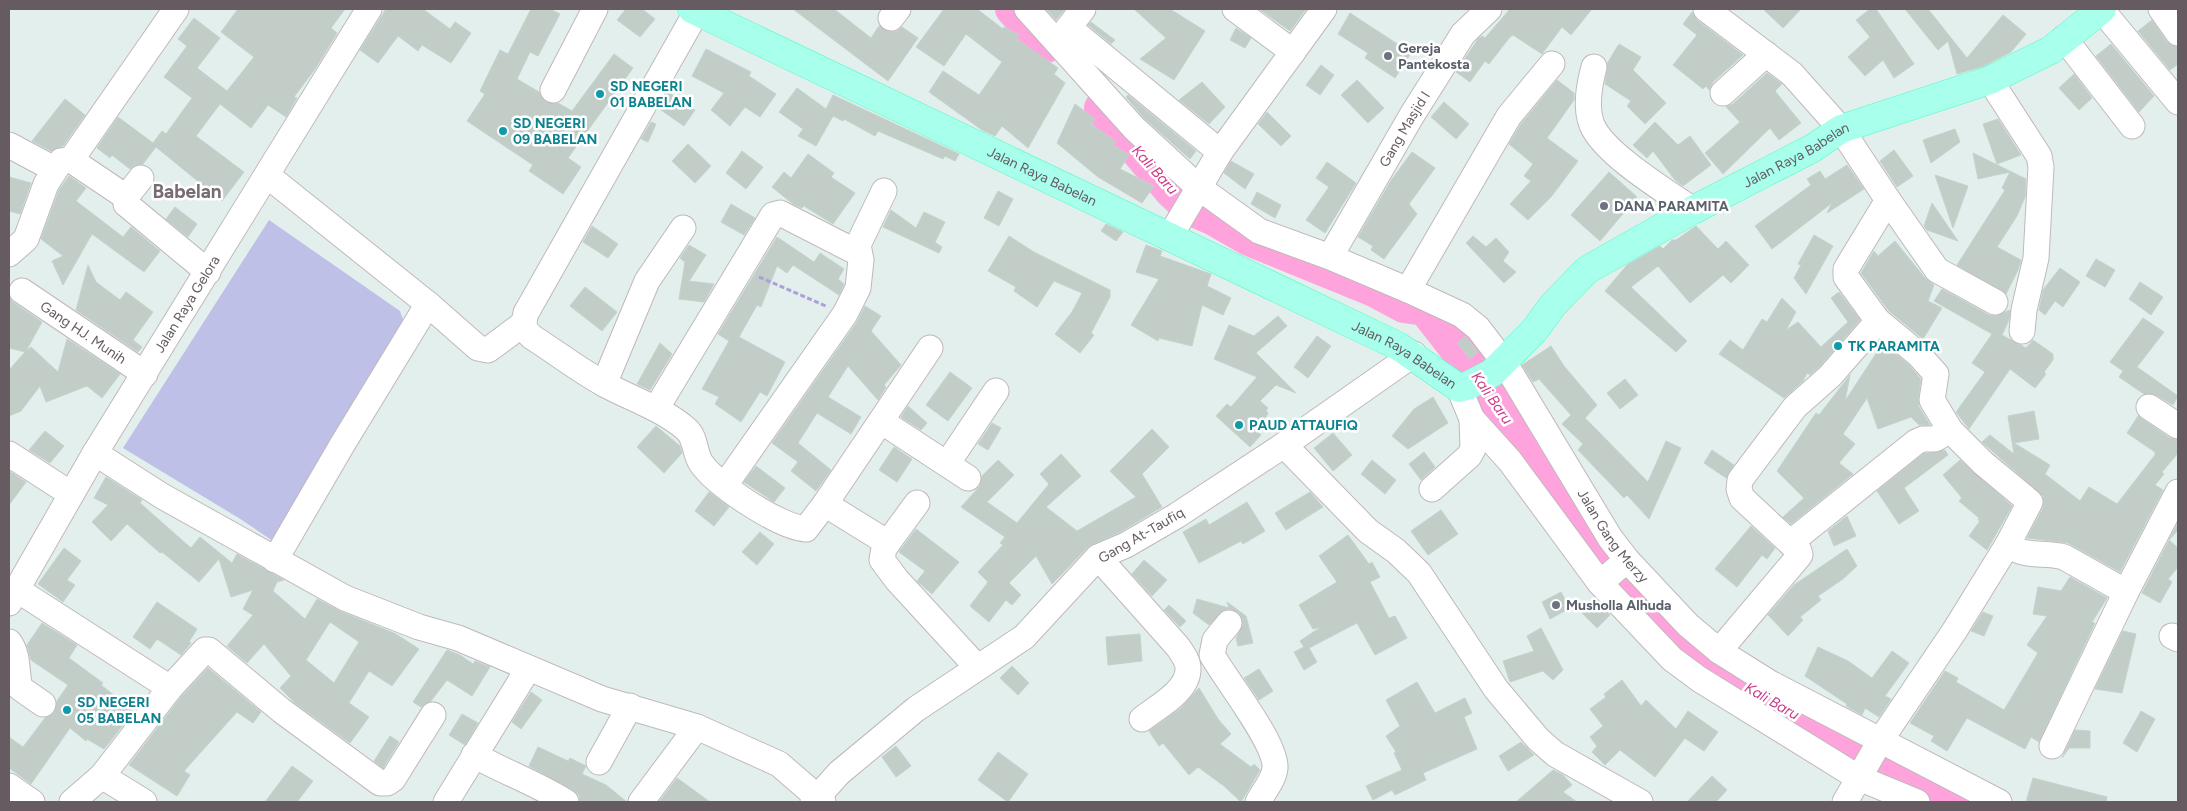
<svg xmlns="http://www.w3.org/2000/svg" width="2187" height="811" font-family="Figtree,sans-serif">
  <style>
    .green { fill: #bec0e8 }
    .lines { fill: none; stroke-linecap: round; stroke-linejoin: round }
    .river { stroke: #ffa3dc; stroke-width: 34 }
    .building { fill: #c2cdc8; stroke: #c1d4cd; fill-rule: evenodd }
    .minor-casing { stroke: #c0b8bc; stroke-width: 27 }
    .major-casing { stroke: #50fbc0; stroke-width: 29 }
    .path { stroke: #aca0db; stroke-width: 3; stroke-dasharray: 5 2.5; stroke-linecap: butt }
    .minor { stroke: #fff; stroke-width: 25 }
    .major { stroke: #a8ffec; stroke-width: 28 }
    .worship-dot { fill: #6b7280; stroke: #fff; stroke-width: 2 }
    .culture-dot { fill: #0f9aa8; stroke: #fff; stroke-width: 2 }
    .labels { text-anchor: middle; stroke-width: 5; stroke-linejoin: round; paint-order: stroke }
    .worship-label { font-size: 14px; font-weight: bold; fill: #5b616d; stroke: #fff; text-anchor: start }
    .culture-label { font-size: 14px; font-weight: bold; fill: #0d838f; stroke: #fff; text-anchor: start }
    .street-label { font-size: 14px; fill: #655b60; stroke: #fff }
    .water-label { font-size: 15px; font-style: italic; fill: #cb3d8b; stroke: #fff }
    .district-label { font-size: 19px; font-weight: bold; fill: #776c72; stroke: #fff }
  </style>
  <rect width="100%" height="100%" fill="#e3efec"/>
  <path class="green" d="M269,220L400,311L413,348L292,554L242,520L123,448Z"/>
  <g class="lines">
    <path class="river" d="M1012,9L1046,46
      M1101,108L1171,191L1189,208L1214,219L1249,239L1374,290L1404,306L1425,309L1486,387L1578,527L1602,558L1628,582L1678,647L1919,784L1962,802"/>
  </g>
  <path class="building" d="M238,9H345L331,28L337,33L315,69L294,97L297,98L286,117L268,105L251,128L220,104L196,136L244,172L222,201L156,147L143,164L135,165L130,169L112,155L110,158L97,148L118,117L153,143L162,131L166,134L192,98L164,77L187,46L178,39L194,18L220,38L197,68L227,91L254,57L221,32Z
    M386,9H423L450,29L455,22L471,33L451,63L422,45L418,51L398,36L378,63L360,50Z
    M531,9H550L560,14L538,56L530,52L517,79L539,92L546,102L558,103L572,111L614,54L633,68L568,158L581,167L563,194L529,171L533,165L467,121L485,94L480,91L500,50L508,54Z
    M626,9H642L655,19L640,37L617,20Z
    M793,9H834L871,38L879,26L890,32L897,31L902,27L918,38L888,81Z
    M944,9H977L1003,29L1004,27L1019,35L1017,39L1058,68L1054,74L1065,83L1028,148L1002,126L995,136L982,130L929,92L943,71L979,95L1002,62L966,34L944,66L916,47Z
    M1046,9H1065L1056,20Z
    M1134,9H1170L1205,31L1174,80L1140,59L1166,38Z
    M1259,9H1306L1290,31Z
    M1510,9H1592L1571,35L1562,27L1542,54L1513,35L1510,37L1489,64L1485,61L1470,82L1456,72L1478,39L1482,36L1485,38Z
    M1763,9H1801L1783,28Z
    M1870,9H1876L1914,64L1894,78L1883,60L1865,76L1848,57L1870,37L1856,20Z
    M1905,9H1928L1967,58L2003,15L2026,34L2011,52L1984,66L1957,74L1948,41L1938,50Z
    M1692,12L1697,20L1743,55L1713,82L1709,90L1706,86L1703,89L1673,65L1697,35L1683,24Z
    M1350,13L1411,53L1395,78L1365,58L1368,53L1338,34Z
    M2152,20L2167,42L2178,47V64L2170,70L2138,31Z
    M1091,22L1115,40L1111,44L1088,25Z
    M1236,28L1251,38L1245,48L1230,40Z
    M1619,44L1641,57L1633,70L1666,103L1645,124L1627,106L1631,101L1605,84L1608,62Z
    M2111,44L2154,96L2139,112L2096,56Z
    M706,49L751,72L749,76L776,94L760,117L745,107L730,126L711,110L724,93L692,76Z
    M1321,65L1334,75L1320,95L1306,85Z
    M1767,73L1782,84L1775,91L1801,123L1779,140L1770,128L1723,174L1705,153L1740,122L1726,107L1733,104Z
    M2074,74L2092,98L2079,110L2059,88Z
    M1357,80L1384,108L1368,123L1341,95Z
    M1557,80L1574,93V100L1547,138L1578,161L1551,197L1528,220L1510,204L1531,181L1524,176L1533,164L1509,144L1521,124Z
    M1202,82L1225,107L1209,124L1179,100Z
    M797,88L826,109L833,95L959,154L955,161L945,156L943,159L878,131L875,136L844,119L843,121L833,116L816,146L798,136L803,129L779,112Z
    M668,92L695,110L684,126L658,108Z
    M1128,95L1196,151L1190,159L1144,118L1126,97Z
    M65,99L85,115L63,146L51,151L32,141Z
    M1444,102L1469,124L1456,139L1431,117Z
    M1075,104L1095,119L1091,124L1116,142L1113,145L1129,155L1120,169L1154,186L1142,203L1098,177L1057,143Z
    M1267,112L1291,136L1281,146L1258,124Z
    M1998,119L2021,155L1997,164L1983,124Z
    M651,122L656,124L648,142L641,139Z
    M1655,122L1678,145L1690,136L1711,165L1683,186L1675,180L1653,151L1647,158L1633,145Z
    M1955,129L1960,142L1931,163L1923,140Z
    M688,144L711,166L695,183L672,161Z
    M1894,150L1913,176L1897,187L1880,161Z
    M742,151L763,167L746,189L726,173Z
    M1412,152L1435,168L1409,204L1417,214L1384,259L1371,250L1373,246L1358,237L1392,179Z
    M1973,153L2026,179L2025,197L2017,216L1997,247L2021,260L2018,270L2006,294L1957,265L2005,190L2002,188L2010,172L1978,179Z
    M808,154L834,173L831,177L855,193L833,224L804,206L802,208L793,204L772,187L784,172L791,178Z
    M1231,161L1254,174L1245,189L1224,173Z
    M1327,162L1356,183L1325,233L1306,220L1329,187L1316,178Z
    M1847,165L1864,189L1827,213L1832,203L1772,249L1755,226L1811,185L1807,179L1820,171L1825,179Z
    M1609,172L1637,197L1600,241L1571,215Z
    M1935,175L1968,186L1953,228Z
    M69,176L86,188L76,201L123,237L131,227L160,251L144,272L92,234L63,285L52,261L63,256L41,239L59,190Z
    M9,177L31,183L20,214L9,211Z
    M998,191L1013,199L999,226L984,218Z
    M1257,192L1281,205L1275,218L1251,204Z
    M1932,203L1958,241L1927,230L1924,226Z
    M731,204L755,218L744,235L721,222Z
    M175,207L197,224L188,237L166,219Z
    M891,210L916,228L924,212L945,222L935,242L942,247L939,253L883,227Z
    M1106,224L1123,232L1116,241L1101,231Z
    M592,226L618,244L608,258L583,242Z
    M1696,226L1718,249L1726,241L1749,265L1731,283L1723,275L1690,303L1658,266L1631,287L1687,341L1676,352L1605,291L1627,265L1660,246L1663,249L1672,240H1676Z
    M1814,235L1833,246L1806,294L1794,278L1801,265L1798,264Z
    M1009,236L1034,252L1110,290V297L1091,333L1094,335L1080,353L1055,334L1072,312L1082,293L1054,281L1037,307L1014,291L1016,287L988,271Z
    M1473,236L1486,247L1496,238L1509,252L1503,261L1516,272L1504,283L1466,243Z
    M777,237L814,262L820,253L844,269L838,279L844,284L839,295L793,265L787,273L777,266L761,307L757,305L739,337L785,362L767,396L760,392L741,422L715,404L719,397L702,389L729,341L718,334Z
    M1895,241L1925,278L1934,285L1928,301L1942,308L1923,339L1889,311L1861,273L1874,251L1878,256Z
    M689,245L706,255L689,281L714,284L704,302L679,299L685,262L680,258Z
    M1146,245L1162,251L1160,256L1211,274L1207,286L1231,298L1223,315L1202,305L1192,346L1159,338L1158,341L1131,325L1159,279L1136,272Z
    M2096,259L2115,270L2105,287L2086,276Z
    M88,265L96,282L120,300L126,292L153,312L133,340L142,347L138,352L76,310Z
    M2060,268L2080,282L2063,307L2055,301L2045,315L2039,310L2043,290Z
    M2140,282L2163,297L2151,315L2129,299Z
    M585,287L617,312L602,331L570,306Z
    M1942,289L1989,315L1996,316L2010,310L2009,320L2002,335L2026,348L2033,340L2053,354V360L2044,372L2046,374L2035,388L2010,369L1969,429L1956,412L1985,372L1972,363L1992,334L1934,301Z
    M1839,292L1860,320L1820,366L1810,375L1807,373L1803,381L1784,398L1719,354L1730,340L1743,350L1762,319L1767,322L1782,298L1796,312L1786,330L1798,322L1821,347L1848,322L1831,298Z
    M9,296L14,303L42,322L26,351L31,347L58,372L67,339L120,374L102,398L87,386L46,402L40,386L21,411L9,416V370L25,352L9,348Z
    M865,306L881,316L871,331L901,365L884,385L886,387L878,400L848,366L828,397L861,417L851,434L817,413L798,443L831,470L816,491L791,471L798,462L772,443L857,322Z
    M1278,316L1287,326L1256,353L1296,393L1276,385L1260,401L1268,408L1266,410L1268,414L1256,430L1261,435L1250,447L1216,416L1227,404L1231,407L1257,377L1214,359L1229,325L1254,336Z
    M2143,318L2164,332L2137,367L2178,396L2173,405L2156,395L2144,394L2119,377L2123,371L2110,362Z
    M1317,336L1331,346L1308,378L1294,367Z
    M1465,336L1478,352L1470,359L1457,343Z
    M660,343L672,354L650,390L637,384Z
    M1883,343L1908,364L1921,379L1918,398L1919,407L1930,425H1919L1911,417L1878,429L1867,398L1843,434L1855,444L1839,463L1853,474L1791,524L1783,517L1804,498L1777,471L1816,413L1819,415L1850,375L1845,401Z
    M1551,346L1564,366L1597,405L1585,418L1648,482L1666,441L1681,448L1649,519L1627,495L1624,498L1578,450L1583,444L1562,424L1571,415L1539,379L1533,382L1522,365Z
    M950,372L972,388L948,421L926,405Z
    M1625,379L1638,395L1620,409L1607,393Z
    M1433,397L1448,423L1408,449L1392,436L1414,409Z
    M908,406L927,423L921,430L901,417Z
    M2034,411L2039,439L2014,443L2050,465L2045,474L2080,501L2089,487L2117,504L2155,455V452L2127,433L2138,416L2170,438L2178,440V453L2162,472L2164,474L2155,485L2163,490L2120,572L2068,543L2027,538L2043,508V496L1982,442L1990,435L2014,454L2008,416Z
    M992,423L1001,428L988,450L978,444Z
    M656,426L680,446L682,453L664,473L637,447Z
    M1152,429L1169,447L1142,474L1162,507L1120,532L1089,546L1052,584L1036,556L1009,583L1021,595L1012,605L1006,600L989,622L970,606L988,582L978,572L1003,545L1000,543L1005,537L961,507L980,486L982,476L998,460L1014,475L987,502L1017,523L1049,484L1040,474L1061,454L1081,476L1046,507L1077,531L1136,497L1110,471Z
    M45,431L64,446L50,463L29,450Z
    M1333,433L1352,455L1333,471L1314,448Z
    M894,447L912,459L897,482L879,470Z
    M1712,450L1734,465L1726,478L1704,463Z
    M1945,450L1948,455L1904,488L1919,511L1899,524L1877,491L1923,454Z
    M1424,452L1435,467L1421,480L1409,464Z
    M1372,460L1396,480L1385,494L1361,474Z
    M1960,460L2012,506L1987,550L1969,536L1980,521L1978,520L1979,518L1959,501L1962,498L1943,475Z
    M756,466L785,488L774,502L744,482Z
    M9,471L26,482L9,505Z
    M106,477L142,500L140,503L191,548L200,537L232,563L237,554L284,580L277,582L273,591L305,619L317,599L340,611L396,634L419,649L392,686L369,671L349,703L369,717L350,743L295,703L280,688L291,676L264,644L247,663L227,646L253,615L243,609L253,590L231,597L219,559L199,582L162,552L160,553L127,524L111,541L92,522L108,505L94,498ZM330,622L359,642L334,683L306,660Z
    M709,492L729,507L714,526L695,511Z
    M1310,492L1323,507L1286,530L1275,513Z
    M1247,502L1265,531L1243,544L1241,541L1199,563L1183,532L1206,519L1209,525Z
    M1441,510L1458,534L1428,555L1411,531Z
    M1847,516L1856,536L1834,546L1828,531Z
    M2178,523V530L2169,540L2178,548V567L2168,579L2172,582L2160,603L2142,593Z
    M1751,526L1775,548L1767,559L1762,555L1737,587L1715,569Z
    M916,529L959,562L932,594L917,581L925,571L899,552Z
    M760,532L774,544L757,565L742,552Z
    M1348,535L1369,564L1372,562L1380,577L1370,582L1389,618L1395,616L1407,638L1375,655L1357,623L1309,648L1317,662L1304,670L1294,652L1304,647L1300,641L1321,627L1313,629L1299,605L1337,582L1319,556Z
    M64,548L81,561L67,580L75,585L63,602L38,584Z
    M1847,549L1857,566L1843,579L1818,596L1821,600L1800,617L1803,620L1788,636L1768,615L1794,585Z
    M1144,560L1167,580L1152,596L1132,574Z
    M2070,577L2107,598L2092,622L2095,623L2039,742L2031,737L2025,749L1967,718L1947,751L1931,741L1934,736L1910,723L1945,671L1958,678L1956,682L2004,710L2038,653L2027,645L2047,616L2033,614L2038,587L2061,591Z
    M1561,592L1570,608L1550,619L1542,602Z
    M1594,598L1610,615L1597,628L1581,612Z
    M1197,599L1229,608L1227,602L1246,616L1253,643L1238,646L1236,638L1243,625L1242,618L1238,612L1231,609L1224,610L1209,625L1193,613Z
    M157,602L197,629L189,642L191,643L181,655L157,639L150,649L133,637Z
    M1169,605L1186,621L1180,627L1164,610Z
    M1983,612L1993,616L1984,636L1971,631Z
    M42,623L77,645L69,658L103,683L101,685L134,711L104,749L87,739L86,741L70,728L31,784L9,768V737L23,747L45,718L54,713L57,701L68,685L31,660L27,645Z
    M1541,628L1563,670L1553,680L1543,671L1510,682L1503,661L1534,651L1527,636Z
    M2123,631L2136,634L2122,693L2095,689Z
    M1140,634L1142,661L1108,665L1106,637Z
    M1818,647L1848,661L1872,678L1892,651L1909,663L1885,696L1891,699L1879,717L1865,708L1862,715L1846,706L1847,704L1805,676Z
    M447,650L460,655L473,664L475,661L490,667L472,696L447,680L431,701L421,707L413,702Z
    M1012,666L1029,683L1018,695L1000,678Z
    M208,668L261,712L253,723L237,712L184,771L190,775L177,796L129,765L181,697Z
    M1259,669L1273,691L1259,700L1244,678Z
    M1622,680L1641,706L1646,700L1676,729L1688,711L1718,732L1704,751L1683,737L1685,738L1655,777L1620,750L1605,765L1592,752L1597,746L1590,737L1603,726L1590,709L1606,697L1604,694Z
    M1417,682L1435,713L1465,698L1472,713L1464,717L1477,749L1423,773L1426,780L1395,795L1392,790L1373,800L1366,786L1402,770L1394,753L1396,752L1386,736L1400,726L1386,700Z
    M1199,688L1218,719L1231,734L1220,744L1251,767L1254,764L1260,770L1241,802L1224,786L1198,767L1189,775L1163,743L1159,746L1149,731L1180,709Z
    M531,692L542,700L521,729L512,722Z
    M2141,711L2155,719L2137,752L2123,743Z
    M462,714L478,723L465,745L449,735Z
    M2075,730L2090,731V748H2069L2062,758Z
    M390,736L399,742L383,768L374,761Z
    M1521,742L1534,755L1508,771L1499,756Z
    M896,746L911,766L896,777L882,757Z
    M538,747L568,761L570,758L586,766L582,774L606,785L627,802H580L579,795L573,790L529,766Z
    M998,752L1028,774L1008,802L978,780Z
    M292,766L313,781L297,802H265Z
    M1553,770L1563,775L1572,785L1563,792L1577,802H1516Z
    M1712,776L1727,790L1716,802H1687Z
    M677,778L710,802H659Z
    M2033,778L2107,797L2106,802H2026Z"/>
  <g class="lines">
    <defs>
      <g id="minor">
        <path id="s1" d="M1027,9L1134,128L1198,187L1259,231L1330,257L1408,290L1462,315L1478,328L1504,362L1610,538L1627,560L1688,625L1719,651L1770,683L1999,802"/>
        <path d="M1235,9L1293,52"/>
        <path d="M1706,9L1792,74L1841,129L1888,200L1846,269V277L1878,321L1830,376L1795,407L1740,480L1739,489L1742,498L1799,551L1800,555L1719,651"/>
        <path d="M2101,9L2178,102"/>
        <path d="M2161,9L2178,33"/>
        <path d="M697,11L526,313C523,324 523,329 532,337C557,353 580,371 606,385C632,399 663,409 686,429C696,437 694,452 701,463C716,485 779,527 806,529L825,504L888,543"/>
        <path d="M891,18L898,9"/>
        <path d="M1069,28L1220,152"/>
        <path d="M2064,38L2132,126"/>
        <path d="M1058,41L1083,9"/>
        <path d="M1594,67C1589,86 1585,107 1592,125C1604,154 1667,192 1693,210"/>
        <path d="M1990,80L2039,156L2041,167L2036,258L2024,310L2022,331"/>
        <path d="M553,90L595,9"/>
        <path d="M1723,93L1766,54"/>
        <path d="M9,145L54,169"/>
        <path d="M71,160L176,9"/>
        <path d="M268,176L428,304L478,348L488,350L523,324"/>
        <path d="M141,178L126,197V204L208,272"/>
        <path d="M1888,200L1937,270L1995,302"/>
        <path d="M1169,238L1220,152L1324,9"/>
        <path d="M9,254L26,239L46,184L61,161L71,160L126,197"/>
        <path id="s2" d="M1330,257L1412,115L1463,34L1489,9"/>
        <path d="M1408,290L1509,116L1552,64"/>
        <path id="s3" d="M22,291L145,374"/>
        <path d="M1878,321L1918,354L1936,374L1932,400L1950,430L1983,463L2030,502L2008,544C2024,559 2045,551 2064,557L2126,592"/>
        <path d="M604,384L647,281L683,228"/>
        <path d="M1459,388L1472,419L1510,461L1600,583"/>
        <path d="M2149,407L2178,426"/>
        <path d="M656,409L773,215L780,213L858,253"/>
        <path d="M881,421L968,478"/>
        <path d="M1284,445L1368,531L1396,551L1419,573L1496,689L1538,739L1555,754L1640,802"/>
        <path d="M95,453L162,496L345,598L419,627L458,638L602,699L697,727L779,764L823,802"/>
        <path d="M9,454L71,494"/>
        <path d="M947,464L996,391"/>
        <path d="M725,485L845,314L858,288L861,260L858,245L884,191"/>
        <path d="M1432,489L1469,456L1473,449L1472,419"/>
        <path d="M917,503L884,548L882,560L897,580L977,667"/>
        <path d="M825,504L930,348"/>
        <path d="M1791,542L1916,442L1923,439H1935L1950,430"/>
        <path d="M1098,557L1178,647C1182,653 1188,661 1188,668C1189,691 1157,707 1142,719"/>
        <path d="M275,560L342,445L428,304"/>
        <path d="M1627,560L1600,583L1672,659L1699,679L1859,778L1917,802"/>
        <path d="M16,589L170,688"/>
        <path id="s4" d="M9,603L95,453L369,9"/>
        <path d="M1229,623L1215,640L1212,655C1226,680 1277,744 1275,768C1274,780 1263,792 1258,802"/>
        <path d="M2172,636L2178,639"/>
        <path d="M9,642C19,654 16,674 20,688L43,704"/>
        <path d="M2052,746L2126,592L2178,492"/>
        <path d="M474,755C504,772 536,783 566,802"/>
        <path d="M599,762L630,706"/>
        <path d="M102,776L170,688L205,650H209L282,711L380,783H387L393,779L433,715"/>
        <path d="M9,786L32,802"/>
        <path d="M72,802L102,776L144,802"/>
        <path d="M446,802L528,669"/>
        <path d="M641,802L697,727"/>
        <path d="M813,802L839,773L916,709L1024,637L1098,557L1126,545L1176,516L1284,445L1414,354"/>
        <path d="M1845,802L1880,741L1955,630L2008,544"/>
      </g>
      <g id="major">
        <path id="s5" d="M692,9L1398,346L1459,388L1467,386L1492,373L1534,331L1553,305L1587,270L1693,210L1813,148L1841,129L1990,80L2051,50L2102,9"/>
      </g>
    </defs>
    <use href="#minor" class="minor-casing"/>
    <use href="#major" class="major-casing"/>
    <path class="path" d="M759,277L826,306"/>
    <use href="#minor" class="minor"/>
    <use href="#major" class="major"/>
  </g>
  <g class="worship-dot">
    <circle cx="1388" cy="56" r="5"/>
    <circle cx="1604" cy="206" r="5"/>
    <circle cx="1556" cy="605" r="5"/>
  </g>
  <g class="culture-dot">
    <circle cx="600" cy="94" r="5"/>
    <circle cx="503" cy="131" r="5"/>
    <circle cx="1838" cy="346" r="5"/>
    <circle cx="1239" cy="425" r="5"/>
    <circle cx="67" cy="710" r="5"/>
  </g>
  <g class="labels">
    <g class="worship-label">
      <text x="1398" y="53">Gereja<tspan x="1398" dy="16">Pantekosta</tspan></text>
      <text x="1614" y="211">DANA PARAMITA</text>
      <text x="1566" y="610">Musholla Alhuda</text>
    </g>
    <g class="culture-label">
      <text x="610" y="91">SD NEGERI<tspan x="610" dy="16">01 BABELAN</tspan></text>
      <text x="513" y="128">SD NEGERI<tspan x="513" dy="16">09 BABELAN</tspan></text>
      <text x="1848" y="351">TK PARAMITA</text>
      <text x="1249" y="430">PAUD ATTAUFIQ</text>
      <text x="77" y="707">SD NEGERI<tspan x="77" dy="16">05 BABELAN</tspan></text>
    </g>
    <g class="street-label">
      <text dy="5" stroke="none"><textPath href="#s2" startOffset="148">Gang Masjid I</textPath></text>
      <text dy="5" stroke="none"><textPath href="#s5" startOffset="1272">Jalan Raya Babelan</textPath></text>
      <text dy="5" stroke="none"><textPath href="#s5" startOffset="388">Jalan Raya Babelan</textPath></text>
      <text dy="5" stroke="none"><textPath href="#s4" startOffset="348">Jalan Raya Gelora</textPath></text>
      <text dy="5" stroke="none"><textPath href="#s3" startOffset="74">Gang HJ. Munih</textPath></text>
      <text dy="5" stroke="none"><textPath href="#s5" startOffset="792">Jalan Raya Babelan</textPath></text>
      <text transform="translate(1141 535) rotate(-30)" y="5">Gang At-Taufiq</text>
      <text dy="5" stroke="none"><textPath href="#s1" startOffset="811">Jalan Gang Merzy</textPath></text>
    </g>
    <g class="water-label">
      <text transform="translate(1155 170) rotate(48)" y="5">Kali Baru</text>
      <text transform="translate(1492 398) rotate(55)" y="5">Kali Baru</text>
      <text transform="translate(1772 701) rotate(30)" y="5">Kali Baru</text>
    </g>
    <g class="district-label">
      <text x="187" y="198">Babelan</text>
    </g>
  </g>
  <rect width="2187" height="811" fill="none" stroke="#655b60" stroke-width="20"/>
</svg>
